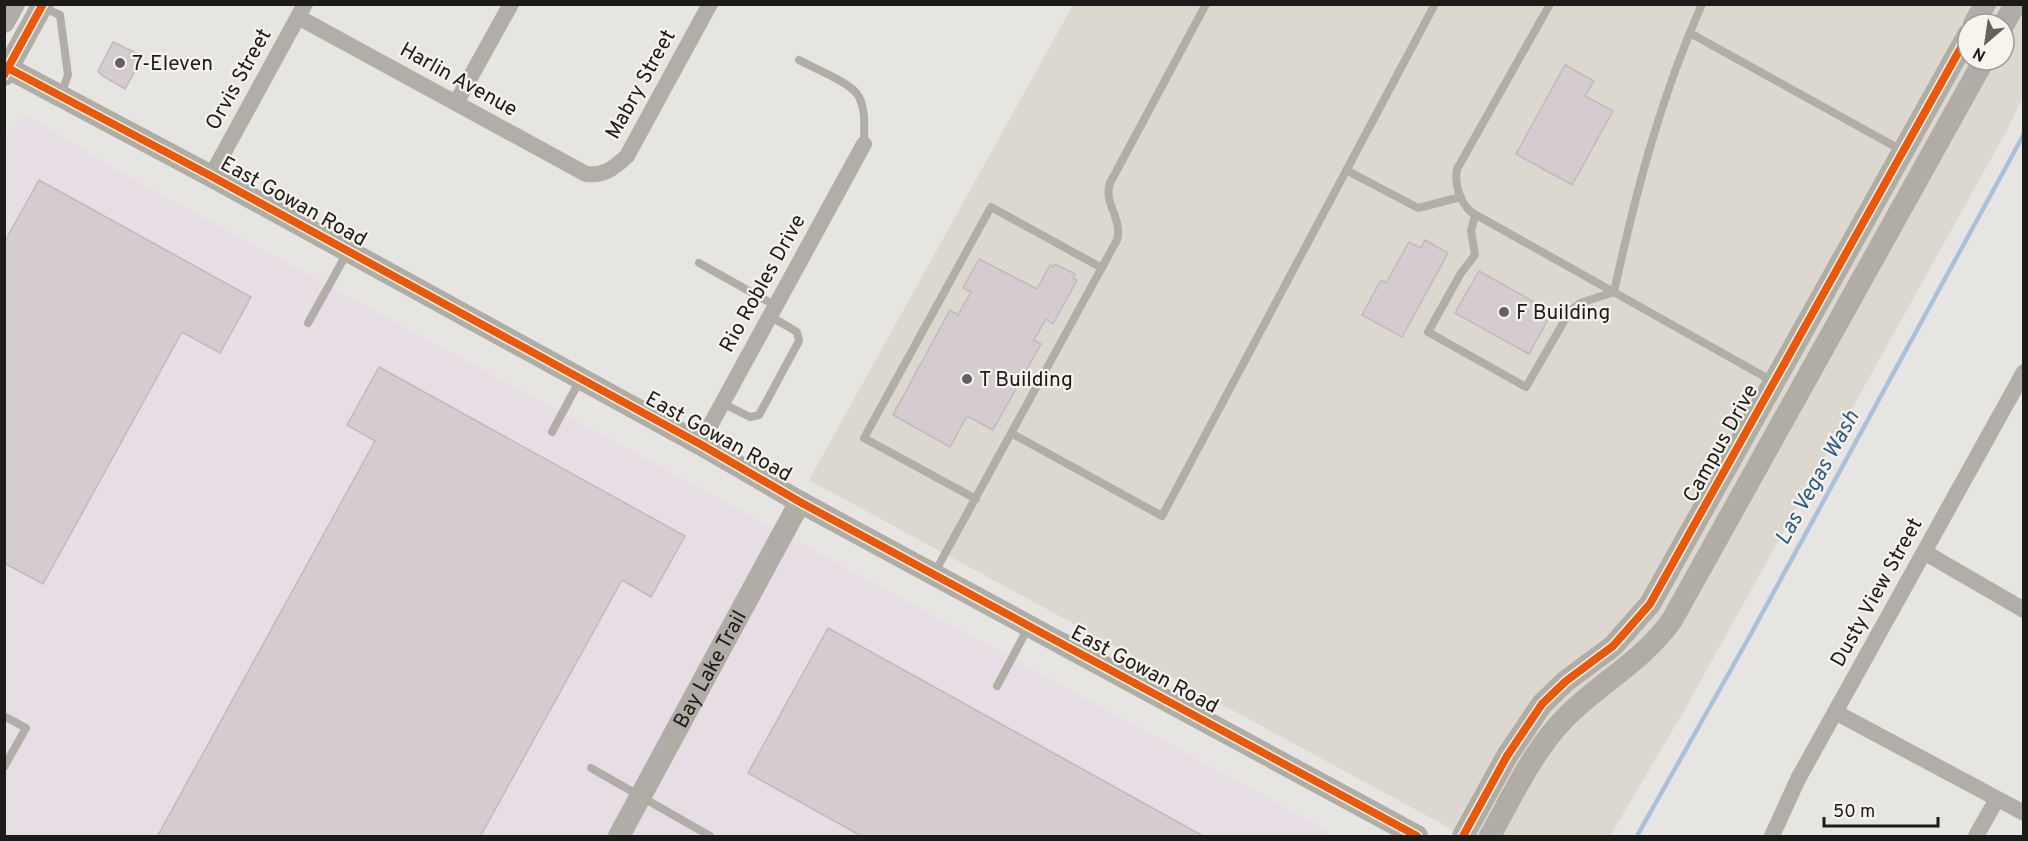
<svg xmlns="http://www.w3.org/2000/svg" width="2028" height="841" font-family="Overpass,sans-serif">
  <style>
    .industrial { fill: #e7dde5 }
    .built { fill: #dcd8cf; fill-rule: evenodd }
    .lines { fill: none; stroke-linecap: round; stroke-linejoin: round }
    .stream { stroke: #abc1da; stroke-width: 4.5 }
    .building { fill: #d4ccd1; stroke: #bdbcbb; stroke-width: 1.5 }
    .lane { stroke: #b1aea7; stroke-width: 8 }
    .street { stroke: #b1aea7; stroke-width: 16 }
    .secondary { stroke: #b0ada6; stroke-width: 22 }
    .cycleway-casing { stroke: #f7f4ed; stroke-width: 11 }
    .cycleway { stroke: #e8590c; stroke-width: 8 }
    .poi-dot { fill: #63625f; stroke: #f7f4ed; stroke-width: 2 }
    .labels { text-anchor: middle; stroke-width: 4.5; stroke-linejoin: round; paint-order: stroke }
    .poi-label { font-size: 21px; fill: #1c1b19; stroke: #f7f4ed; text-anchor: start }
    .street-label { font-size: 21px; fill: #1c1b19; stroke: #f7f4ed }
    .water-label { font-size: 22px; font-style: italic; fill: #2a5989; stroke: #f7f4ed }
  </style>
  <rect width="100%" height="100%" fill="#e7e5e2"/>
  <path class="industrial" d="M26,115L118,171L1338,836H5L4,135Z"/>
  <path class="built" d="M1073,5H2023V97L2007,130L1681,716L1610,836H1464L809,480ZM1968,24H2004V60H1968Z"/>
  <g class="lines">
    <path class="stream" d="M1637,836L1747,641L2024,134"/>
  </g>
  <path class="building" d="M113,42L143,56L125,89L101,75L98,71Z
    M1565,65L1594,81L1585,96L1613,111L1572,185L1516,154Z
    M39,180L251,297L220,353L182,332L43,584L4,563V243Z
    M1425,240L1448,253L1402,337L1362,315L1381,280L1386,283L1409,242L1421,248Z
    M979,259L1037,289L1050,265L1053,267L1055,264L1075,274L1073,278L1077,280L1053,324L1046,319L1034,340L1041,344L993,430L967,416L950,447L893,415L950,310L958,315L971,292L963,288Z
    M1479,271L1552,312L1529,354L1455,313Z
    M379,367L685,536L651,597L622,580L480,837H157L375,441L347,425Z
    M828,628L1205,837H863L748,773Z"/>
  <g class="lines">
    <path class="lane" d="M1550,4L1457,169C1454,184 1460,202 1471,212L1774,382
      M42,7L60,15L68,75L61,94
      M1690,33L1903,151
      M799,60C813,68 853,83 859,97C866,110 864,130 864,144
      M1346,170L1418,208L1461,197
      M1475,215L1471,231L1475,255L1461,273L1428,332L1526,387L1570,311L1580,303L1614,292C1636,191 1660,99 1702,4
      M699,263L776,306
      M308,323L347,253
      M722,403L750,417L759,415L799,341L797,332L770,316
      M552,432L580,380
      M1011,433L1162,516L1435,4
      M976,499L864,438L991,207L1102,268
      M935,572L1117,240C1123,218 1103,204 1110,183L1206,4
      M997,686L1028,628
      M4,716L26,728L4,767
      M591,768L710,836"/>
    <path class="street" d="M298,17L586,174C604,176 613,169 627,156L710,4
      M456,103L511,4
      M211,176L305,4
      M700,444L864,144
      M1924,552L2024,610
      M1835,712L2024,813
      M1772,836L1798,779L2024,372
      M1976,836L1997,799"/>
    <g class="secondary">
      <path d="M4,22L14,4"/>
      <path d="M1974,24L1985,4"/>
      <path d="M2004,24L2015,4"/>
      <path d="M4,66L211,176L700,444L800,502L1417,836"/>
      <path d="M4,75L43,4"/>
      <path id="s1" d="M619,836L800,502"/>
      <path d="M1463,836L1507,756L1542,704L1566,681L1613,646L1650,604L1968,35"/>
      <path d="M1490,836C1513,795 1533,750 1567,716C1601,682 1643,661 1672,620L1984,60"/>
    </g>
    <defs>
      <path id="cycleway" d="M4,66L211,176L700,444L800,502L1417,836
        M4,75L43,4
        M1463,836L1507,756L1542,704L1566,681L1613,646L1650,604L1968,35"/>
    </defs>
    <use href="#cycleway" class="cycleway-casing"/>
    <use href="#cycleway" class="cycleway"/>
  </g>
  <g class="poi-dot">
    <circle cx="120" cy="63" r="6"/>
    <circle cx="1504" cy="312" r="6"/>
    <circle cx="967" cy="379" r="6"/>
  </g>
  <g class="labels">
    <g class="poi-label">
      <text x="132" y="70">7-Eleven</text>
      <text x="1516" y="319">F Building</text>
      <text x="979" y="386">T Building</text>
    </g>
    <g class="street-label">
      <text transform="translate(238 79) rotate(-61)" y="7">Orvis Street</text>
      <text transform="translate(459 79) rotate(29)" y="7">Harlin Avenue</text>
      <text transform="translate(640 84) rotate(-61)" y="7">Mabry Street</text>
      <text transform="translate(294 201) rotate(29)" y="7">East Gowan Road</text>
      <text transform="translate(762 283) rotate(-61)" y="7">Rio Robles Drive</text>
      <text transform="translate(719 436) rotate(29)" y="7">East Gowan Road</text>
      <text transform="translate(1720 443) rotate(-61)" y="7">Campus Drive</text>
      <text transform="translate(1876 592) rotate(-61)" y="7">Dusty View Street</text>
      <text dy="7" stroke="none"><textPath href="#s1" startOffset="190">Bay Lake Trail</textPath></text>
      <text transform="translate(1145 669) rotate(28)" y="7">East Gowan Road</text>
    </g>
    <g class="water-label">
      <text transform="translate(1816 477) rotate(-61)" y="8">Las Vegas Wash</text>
    </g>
  </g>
  <rect width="2028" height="841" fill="none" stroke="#1c1b19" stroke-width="12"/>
  <g transform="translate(1986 42) rotate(209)"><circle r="28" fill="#f7f4ed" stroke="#9f9d98" stroke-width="1.5"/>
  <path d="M0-4.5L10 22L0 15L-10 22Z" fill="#63625f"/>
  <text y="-9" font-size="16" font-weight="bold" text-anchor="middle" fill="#1c1b19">N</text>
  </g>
  <path d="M1824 817v9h114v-9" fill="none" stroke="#1c1b19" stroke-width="3"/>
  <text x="1833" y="817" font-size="18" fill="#1c1b19" stroke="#f7f4ed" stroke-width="4.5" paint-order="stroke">50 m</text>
</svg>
